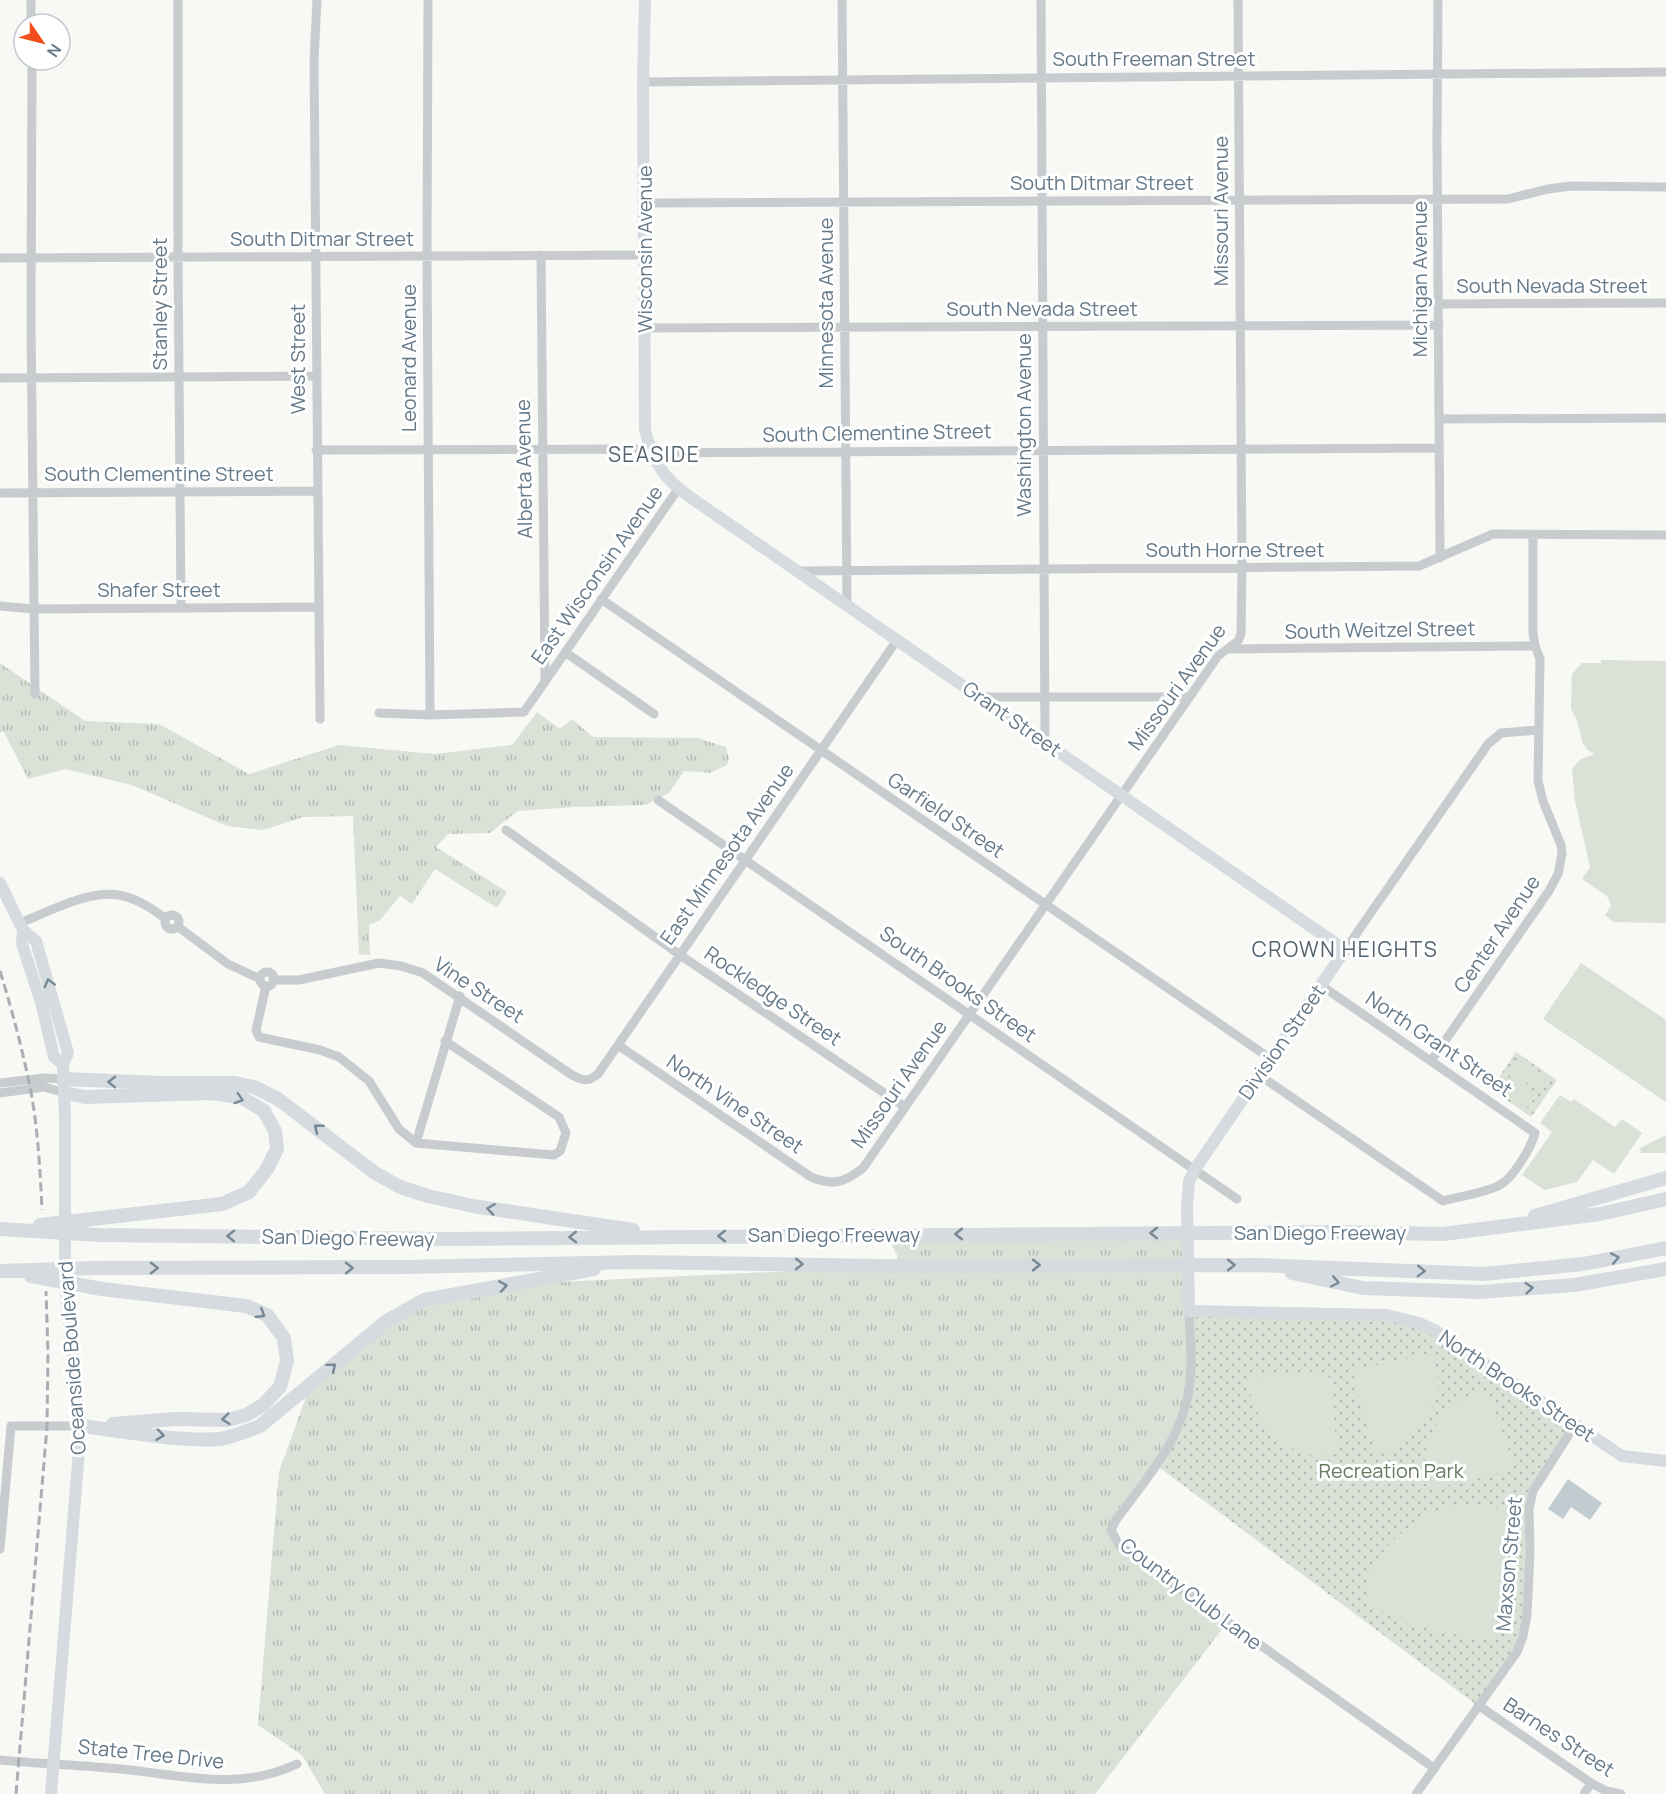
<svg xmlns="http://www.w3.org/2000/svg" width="1666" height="1794" font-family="Manrope,sans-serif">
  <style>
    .grass { fill: url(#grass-tufts) }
    .park { fill: url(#park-dots) }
    .garden { fill: #dae1d6 }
    .water { fill: #c1ccd1 }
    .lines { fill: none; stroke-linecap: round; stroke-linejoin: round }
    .minor { stroke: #c8cccf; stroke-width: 9 }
    .major { stroke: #d6dbdf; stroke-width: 12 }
    .highway { stroke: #d6dbdf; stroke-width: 14 }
    .rail { stroke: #a8aeb4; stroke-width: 3; stroke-dasharray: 9 4.5; stroke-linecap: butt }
    .oneway { stroke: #768896 }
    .labels { text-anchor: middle; stroke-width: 6; stroke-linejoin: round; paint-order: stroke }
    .street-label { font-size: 20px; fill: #657989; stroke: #fff }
    .park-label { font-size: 20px; fill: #667a60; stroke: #fff }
    .neighbourhood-label { font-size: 21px; letter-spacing: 1.5px; fill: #53626d; stroke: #fff }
  </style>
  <defs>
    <pattern id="grass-tufts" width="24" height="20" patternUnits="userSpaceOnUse" patternTransform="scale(1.5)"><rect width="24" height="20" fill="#dae1d6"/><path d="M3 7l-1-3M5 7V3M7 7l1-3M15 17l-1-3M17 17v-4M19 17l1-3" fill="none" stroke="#b4bbb3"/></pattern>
    <pattern id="park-dots" width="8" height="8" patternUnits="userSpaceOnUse" patternTransform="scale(1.5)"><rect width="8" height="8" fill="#dae1d6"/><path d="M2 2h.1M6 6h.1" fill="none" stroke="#b4bbb3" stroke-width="1.8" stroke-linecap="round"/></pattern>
  </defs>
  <rect width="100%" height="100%" fill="#f8f8f5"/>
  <path class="grass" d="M0,663L85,721L159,724L249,774L339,745L434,754L512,745L537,712L560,729L572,719L593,737L697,738L726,747L729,759L727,765L710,773L684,771L669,793L645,805L574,807L518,811L490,833L448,834L436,847L507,892L497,908L435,869L412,904L400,896L380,920L369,925L370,955L359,954L353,816L303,817L263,830L227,826L132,785L65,769L28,779L4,732H0Z
    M885,1231L1185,1232L1187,1377L1183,1416L1115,1525L1114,1538L1227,1623L1095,1794H325L302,1755L258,1725L279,1472L309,1389L411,1307L537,1283L898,1266L897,1255Z"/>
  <path class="park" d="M1516,1052L1557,1080L1531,1117L1491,1089Z
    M1195,1309L1368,1316L1416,1325L1573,1429L1526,1507L1524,1619L1518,1645L1478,1706L1156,1465L1179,1428Z"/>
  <path class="garden" d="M1601,660L1666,661V923L1613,922L1605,915L1611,906L1607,896L1582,879L1590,867L1575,801L1572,769L1581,759L1595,754L1587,750L1582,741L1577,720L1571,709L1572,674L1582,663H1601Z
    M1581,963L1666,1020V1102L1543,1019Z
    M1521,1060L1548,1078L1539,1091L1512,1073Z
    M1509,1077L1536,1096L1527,1108L1500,1090Z
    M1560,1095L1571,1102L1574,1099L1615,1127L1622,1119L1642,1133L1614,1174L1593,1160L1577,1182L1544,1190L1522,1175L1552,1132L1540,1123Z
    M1666,1135V1153H1641L1640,1148Z
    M1432,1353C1434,1362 1438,1372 1438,1381C1440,1401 1419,1432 1403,1444C1396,1450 1385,1452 1377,1454L1354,1381V1377L1359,1369Z
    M1321,1371L1331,1379L1337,1454C1328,1455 1318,1457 1309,1455C1274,1445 1250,1413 1248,1377Z
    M1488,1391L1511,1456L1512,1465L1505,1471L1500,1473L1433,1489C1429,1476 1426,1465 1426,1452C1428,1430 1450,1404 1470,1395C1475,1392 1482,1392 1488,1391Z
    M1467,1506C1483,1506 1500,1505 1511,1517L1498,1625C1495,1635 1492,1639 1481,1640L1400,1622L1371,1604C1370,1598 1367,1591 1368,1585C1372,1553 1410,1521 1439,1510C1448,1507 1458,1507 1467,1506Z"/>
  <path class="water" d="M1568,1479L1602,1503L1590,1520L1571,1507L1563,1519L1548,1509Z"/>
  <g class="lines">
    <path class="minor" d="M31,0V24
      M178,0V257L181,608
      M317,0L314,61L320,719
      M428,0L427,256L430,715
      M842,0L847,606
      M1041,0C1043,247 1043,495 1045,742
      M1438,0L1437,140L1440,558
      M32,60L31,321L35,694
      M643,82L1666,72
      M645,203L1508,199L1548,189L1571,186L1666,187
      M541,255L545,682
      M0,258L645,255
      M1438,304L1666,303
      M645,328L1439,325
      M0,378L317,376
      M1439,419L1666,418
      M316,450L637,449L651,453L1438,448
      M0,493L318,491
      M798,571L1419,566L1493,534L1666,535
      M601,599L1271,1059
      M0,606L34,609L318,607
      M1228,649L1535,646
      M565,652L654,714
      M980,697H1189
      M379,713L430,715L524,712L678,489
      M658,800L1237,1199
      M506,830L680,955L905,1107
      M165 922a7 7 0 1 1 14 0a7 7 0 1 1-14 0Z
      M20,923C48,912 88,890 119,895C136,898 151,908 165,918
      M177,926L228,964L260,979
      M1345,950L1488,744L1501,733L1538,730
      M260 979a7 7 0 1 1 14 0a7 7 0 1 1-14 0Z
      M273,980H299L379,963L401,966L423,973L572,1075C583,1081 588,1082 598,1074L897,640
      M266,986L256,1030L259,1037L320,1050L339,1057L369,1081L399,1129L416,1143
      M445,1041L559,1117L566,1133L560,1151L554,1155L416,1143L460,996
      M618,1045L811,1177C833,1186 844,1183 863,1168L1218,656L1238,641L1241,634L1242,567L1238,0
      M1431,1061L1549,891L1558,874L1562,854L1561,845L1543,801L1538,781L1540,659L1535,646L1533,633V535
      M1259,1075L1443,1201C1460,1196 1481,1194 1498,1186C1512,1180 1531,1148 1535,1133L1322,986
      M0,1083L44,1078L64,1079
      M0,1093L44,1087L65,1093
      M1189,1311C1190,1337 1193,1364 1189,1389C1182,1440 1145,1480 1116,1520L1111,1530L1119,1545L1434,1768
      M0,1549L11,1426H81
      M1478,1705L1591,1783L1606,1791L1621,1794
      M0,1760C40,1764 80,1765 120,1769C183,1775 237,1792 297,1764
      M1416,1794L1517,1652L1523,1636L1527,1615L1530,1551L1529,1509L1533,1491L1575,1425
      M1584,1794L1591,1783"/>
    <path class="major" d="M645,0L643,82L645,430C658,480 676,487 716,515L1345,950L1195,1169L1189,1181L1187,1206L1189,1311L1387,1315L1419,1323L1436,1331L1622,1456L1666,1461
      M0,883L23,930L36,941L68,1053L63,1064L65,1118V1255L67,1305L81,1426L51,1794
      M23,930L22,944L41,1002L54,1057L63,1064"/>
    <path class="highway" d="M64,1079L161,1083H235L254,1087L278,1099L375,1173L400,1187L428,1196L473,1206L633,1230
      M1535,1216L1666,1178
      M40,1225L222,1204L249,1192L267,1169L277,1149L275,1131L264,1111L241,1097L211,1093L85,1097L65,1093
      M0,1229L99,1235L441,1239L1335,1232L1443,1234L1600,1214L1666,1199
      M0,1271L96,1268L406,1267L636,1262L879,1266L1258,1265L1484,1274L1583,1264L1666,1248
      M1292,1273L1363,1288L1480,1292L1574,1285L1666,1269
      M31,1276L102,1289L246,1306L267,1315L284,1338L287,1361L280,1387L263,1405L246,1415L227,1420L176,1419L113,1424
      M81,1426C124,1431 177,1442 220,1439C234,1437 247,1431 260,1426L388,1320L424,1300L594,1269"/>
    <path class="rail" d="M0,971C12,1010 22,1048 30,1087C38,1128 40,1169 42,1210
      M16,1794L47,1427L48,1353L46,1291"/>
  </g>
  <defs><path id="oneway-chevron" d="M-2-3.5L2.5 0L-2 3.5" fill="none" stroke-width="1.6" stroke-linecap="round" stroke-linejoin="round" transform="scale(1.5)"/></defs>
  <g class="oneway">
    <use href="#oneway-chevron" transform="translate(49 983) rotate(-105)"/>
    <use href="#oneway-chevron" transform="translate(112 1082) rotate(-179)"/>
    <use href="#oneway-chevron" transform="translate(239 1099) rotate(18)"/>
    <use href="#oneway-chevron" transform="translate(318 1128) rotate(-141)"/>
    <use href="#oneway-chevron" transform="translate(491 1209) rotate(-172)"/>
    <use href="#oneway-chevron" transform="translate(1154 1233) rotate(180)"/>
    <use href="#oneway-chevron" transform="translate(959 1234) rotate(180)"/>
    <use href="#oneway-chevron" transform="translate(231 1236) rotate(-179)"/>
    <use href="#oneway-chevron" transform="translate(722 1236) rotate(180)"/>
    <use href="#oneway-chevron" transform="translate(573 1237) rotate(179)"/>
    <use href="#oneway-chevron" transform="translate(1615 1258) rotate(-11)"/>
    <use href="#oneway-chevron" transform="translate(799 1264) rotate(1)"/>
    <use href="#oneway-chevron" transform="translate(1036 1265)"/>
    <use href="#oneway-chevron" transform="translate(1231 1265)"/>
    <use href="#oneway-chevron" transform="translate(154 1268)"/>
    <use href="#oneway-chevron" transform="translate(349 1268) rotate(-1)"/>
    <use href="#oneway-chevron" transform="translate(1421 1271) rotate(2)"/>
    <use href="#oneway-chevron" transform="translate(1335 1282) rotate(12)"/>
    <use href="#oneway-chevron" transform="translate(503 1286) rotate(-10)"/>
    <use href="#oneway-chevron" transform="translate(1529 1288) rotate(-5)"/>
    <use href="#oneway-chevron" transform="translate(261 1314) rotate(32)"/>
    <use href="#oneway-chevron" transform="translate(332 1367) rotate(-40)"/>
    <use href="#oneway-chevron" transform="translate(226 1419) rotate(174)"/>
    <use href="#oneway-chevron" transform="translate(160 1435) rotate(7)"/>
  </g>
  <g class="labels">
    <g class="street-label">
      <text x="1154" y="66">South Freeman Street</text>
      <text x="1102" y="190">South Ditmar Street</text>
      <text transform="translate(1221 211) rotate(-90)" y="7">Missouri Avenue</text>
      <text x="322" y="246">South Ditmar Street</text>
      <text transform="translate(645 249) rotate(-90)" y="7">Wisconsin Avenue</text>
      <text transform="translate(1420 279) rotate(-90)" y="7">Michigan Avenue</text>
      <text x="1552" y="293">South Nevada Street</text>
      <text transform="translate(826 303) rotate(-90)" y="7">Minnesota Avenue</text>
      <text transform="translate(160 304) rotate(-90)" y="7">Stanley Street</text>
      <text x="1042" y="316">South Nevada Street</text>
      <text transform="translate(409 358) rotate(-90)" y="7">Leonard Avenue</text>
      <text transform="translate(298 359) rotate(-90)" y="7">West Street</text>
      <text transform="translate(1024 425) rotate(-90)" y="7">Washington Avenue</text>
      <text transform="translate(877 433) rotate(-1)" y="7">South Clementine Street</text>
      <text transform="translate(524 469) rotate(-91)" y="7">Alberta Avenue</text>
      <text x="159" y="481">South Clementine Street</text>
      <text x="1235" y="557">South Horne Street</text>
      <text transform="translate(597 575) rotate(-55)" y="7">East Wisconsin Avenue</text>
      <text x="159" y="597">Shafer Street</text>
      <text transform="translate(1380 630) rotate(-1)" y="7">South Weitzel Street</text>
      <text transform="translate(1177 687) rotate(-54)" y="7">Missouri Avenue</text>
      <text transform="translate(1012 719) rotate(35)" y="7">Grant Street</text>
      <text transform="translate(946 815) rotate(34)" y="7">Garfield Street</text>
      <text transform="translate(727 854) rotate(-55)" y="7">East Minnesota Avenue</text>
      <text transform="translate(1497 934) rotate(-56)" y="7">Center Avenue</text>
      <text transform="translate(958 984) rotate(35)" y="7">South Brooks Street</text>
      <text transform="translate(479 990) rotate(33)" y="7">Vine Street</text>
      <text transform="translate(773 996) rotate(34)" y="7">Rockledge Street</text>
      <text transform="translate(1282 1042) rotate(-55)" y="7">Division Street</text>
      <text transform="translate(1439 1044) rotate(34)" y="7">North Grant Street</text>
      <text transform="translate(899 1084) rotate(-55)" y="7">Missouri Avenue</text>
      <text transform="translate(735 1104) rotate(34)" y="7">North Vine Street</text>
      <text x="1320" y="1240">San Diego Freeway</text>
      <text x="834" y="1242">San Diego Freeway</text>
      <text transform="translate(348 1238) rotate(1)" y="7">San Diego Freeway</text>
      <text transform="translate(72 1358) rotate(-94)" y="7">Oceanside Boulevard</text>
      <text transform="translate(1517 1386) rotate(34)" y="7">North Brooks Street</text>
      <text transform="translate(1509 1564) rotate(-85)" y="7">Maxson Street</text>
      <text transform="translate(1191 1594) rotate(37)" y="7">Country Club Lane</text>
      <text transform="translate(1559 1737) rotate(33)" y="7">Barnes Street</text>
      <text transform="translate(151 1754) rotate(6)" y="7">State Tree Drive</text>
    </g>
    <g class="park-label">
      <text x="1391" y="1478">Recreation Park</text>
    </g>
    <g class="neighbourhood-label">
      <text x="654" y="462">SEASIDE</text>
      <text x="1345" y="957">CROWN HEIGHTS</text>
    </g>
  </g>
  <g transform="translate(42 42) rotate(125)"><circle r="28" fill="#ffffff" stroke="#c1c9d0" stroke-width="1.5"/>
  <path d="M0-4.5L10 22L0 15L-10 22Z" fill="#f24d1c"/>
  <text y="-9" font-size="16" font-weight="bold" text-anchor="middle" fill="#657989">N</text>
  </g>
</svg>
